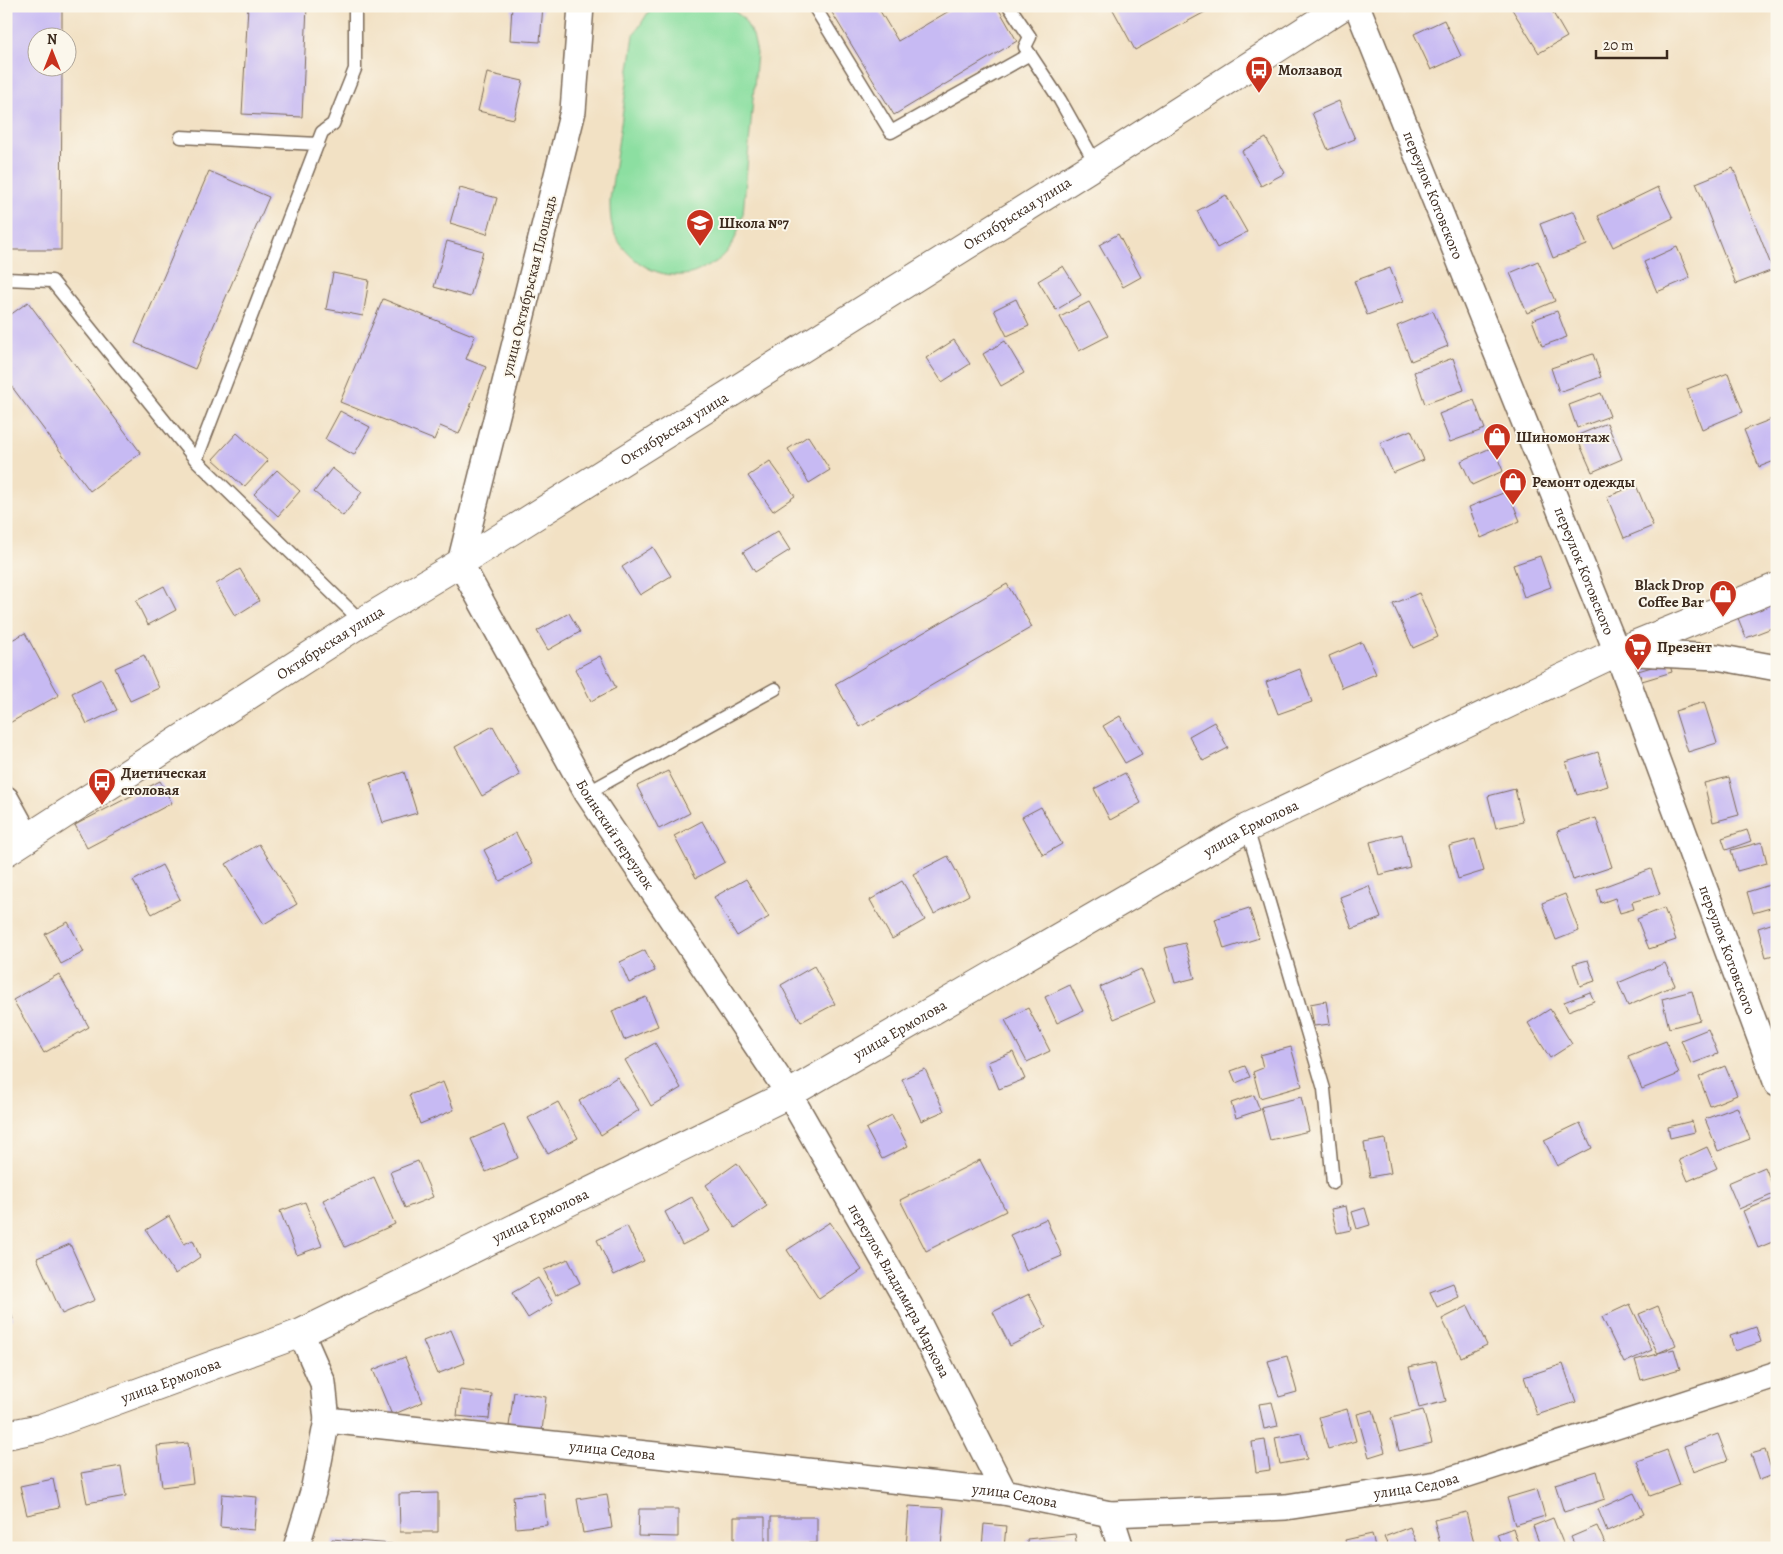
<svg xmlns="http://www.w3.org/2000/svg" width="1783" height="1554" font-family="Alegreya,serif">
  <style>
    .green { fill: #8cdfa1; stroke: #648460 }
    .building { fill: #c7baf3 }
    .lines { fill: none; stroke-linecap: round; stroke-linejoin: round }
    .lane-casing { stroke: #7b6a58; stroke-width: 15 }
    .street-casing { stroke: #7b6a58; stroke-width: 28 }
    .secondary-casing { stroke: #7b6a58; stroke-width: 30 }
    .lane { stroke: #fff; stroke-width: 12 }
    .street { stroke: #fff; stroke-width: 25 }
    .secondary { stroke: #fff; stroke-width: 28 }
    .labels { text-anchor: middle; stroke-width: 4; stroke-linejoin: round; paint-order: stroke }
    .poi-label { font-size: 15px; font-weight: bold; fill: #3b2a1e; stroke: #fbf7ec; text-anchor: start }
    .street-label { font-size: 15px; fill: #3b2a1e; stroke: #fbf7ec }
  </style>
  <rect width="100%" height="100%" fill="#fbf7ec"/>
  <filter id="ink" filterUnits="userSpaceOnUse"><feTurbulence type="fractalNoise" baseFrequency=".02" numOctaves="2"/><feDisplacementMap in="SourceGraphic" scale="10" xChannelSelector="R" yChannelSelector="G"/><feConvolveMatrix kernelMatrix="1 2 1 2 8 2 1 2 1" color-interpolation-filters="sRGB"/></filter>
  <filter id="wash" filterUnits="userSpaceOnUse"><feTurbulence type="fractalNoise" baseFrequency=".0096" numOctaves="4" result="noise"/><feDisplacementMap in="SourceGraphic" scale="20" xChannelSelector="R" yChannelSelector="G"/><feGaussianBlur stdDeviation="1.12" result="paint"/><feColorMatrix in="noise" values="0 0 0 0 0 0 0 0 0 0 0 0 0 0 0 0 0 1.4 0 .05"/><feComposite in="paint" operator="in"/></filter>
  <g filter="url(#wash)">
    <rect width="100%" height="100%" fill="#f2e1c4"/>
    <path class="green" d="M657,6H728L743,18L753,35L757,53L743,214C739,228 736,241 726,253C720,260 713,264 704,268C700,270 695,273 690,274C659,280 631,263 616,237C610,225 610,212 610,199L634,35L649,11Z"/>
    <g id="blocks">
      <path class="building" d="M6,6H62V38H38V68H62L61,250H6Z
        M248,6H307L302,117L242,114Z
        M512,6H543L540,42L510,40Z
        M828,6H877L898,41L949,11L946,6H997L1017,41L894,115Z
        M1111,6H1216L1135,50Z
        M1510,6H1549L1567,37L1539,53Z
        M1444,20L1461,56L1431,70L1414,34Z
        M487,73L523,81L514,119L478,111Z
        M1339,101L1355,139L1328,150L1312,113Z
        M1266,138L1285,173L1261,186L1242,151Z
        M1733,168L1773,270L1736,284L1696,183Z
        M209,171L269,197L195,369L135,343Z
        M1658,187L1673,218L1613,247L1598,216Z
        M460,188L497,198L487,234L450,223Z
        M1226,195L1247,232L1217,248L1197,211Z
        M1574,211L1587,245L1553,258L1540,224Z
        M1118,234L1141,277L1123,287L1099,245Z
        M447,241L483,251L470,297L434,287Z
        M1677,247L1690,278L1657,292L1644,262Z
        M1538,261L1555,301L1527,313L1510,273Z
        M1063,266L1081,295L1056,310L1038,281Z
        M1390,268L1403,302L1367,315L1354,281Z
        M333,273L369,280L363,316L326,309Z
        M383,299L475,336L466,359L486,367L459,434L440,426L434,440L340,402Z
        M1016,299L1029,326L1007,336L994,310Z
        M28,302L141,453L90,491L6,379V318Z
        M1089,302L1108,336L1079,351L1060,317Z
        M1433,311L1448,346L1411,361L1397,326Z
        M1557,311L1567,337L1542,346L1532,320Z
        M954,340L970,364L942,382L926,358Z
        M1005,341L1024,373L1001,386L983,354Z
        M1593,354L1601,377L1559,392L1551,368Z
        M1453,358L1464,390L1425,404L1414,372Z
        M1728,373L1743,412L1702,429L1687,389Z
        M1601,393L1610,416L1577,428L1569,405Z
        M1474,400L1485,429L1450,442L1439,414Z
        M340,411L370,427L354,455L325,439Z
        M1777,417V460L1759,467L1744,430Z
        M1607,423L1622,459L1592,472L1576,436Z
        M1411,430L1424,460L1393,473L1380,443Z
        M237,433L268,461L244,487L213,459Z
        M808,436L830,470L809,483L788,449Z
        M1493,447L1503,471L1472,485L1461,461Z
        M770,461L795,496L773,511L748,476Z
        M332,468L362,492L343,516L314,492Z
        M277,470L300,491L278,516L254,494Z
        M1636,485L1653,526L1624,538L1607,497Z
        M1508,491L1520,521L1481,538L1469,507Z
        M778,531L790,550L755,572L743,552Z
        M653,547L671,576L640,595L622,567Z
        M1540,556L1551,587L1524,597L1513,565Z
        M240,569L259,601L235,616L216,584Z
        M1007,584L1032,627L860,727L835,684Z
        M164,586L176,610L148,625L136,601Z
        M1419,593L1438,637L1413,648L1393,604Z
        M1777,596V626L1746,638L1736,613Z
        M569,613L580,632L548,650L537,631Z
        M25,633L59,695L6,725V643Z
        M1362,642L1376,674L1342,688L1329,656Z
        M144,655L159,688L130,701L115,668Z
        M600,656L616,688L591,701L575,669Z
        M1669,662L1672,672L1642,681L1638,671Z
        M1300,669L1312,702L1278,714L1266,682Z
        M101,679L117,710L87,724L72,693Z
        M1704,702L1717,743L1688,752L1675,711Z
        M1120,716L1142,754L1125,763L1103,726Z
        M1214,722L1228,748L1203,761L1189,736Z
        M493,726L520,775L482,796L455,747Z
        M1598,752L1608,786L1577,795L1566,762Z
        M668,771L690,813L659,829L637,786Z
        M404,772L417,813L383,823L370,783Z
        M1125,773L1141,803L1110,820L1094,789Z
        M1729,777L1739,815L1713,822L1704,783Z
        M160,781L172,803L87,848L75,825Z
        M1515,789L1523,822L1496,828L1488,796Z
        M1041,807L1062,844L1043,855L1022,817Z
        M1596,818L1612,867L1573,880L1557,831Z
        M702,821L725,862L696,878L674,836Z
        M1747,830L1751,841L1726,850L1722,838Z
        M516,833L532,864L500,881L484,850Z
        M1402,834L1410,867L1379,875L1370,842Z
        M1475,839L1484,871L1458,879L1449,846Z
        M1762,842L1767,863L1737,871L1731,850Z
        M259,844L297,904L264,924L226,864Z
        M948,856L969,895L934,914L913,874Z
        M162,865L180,899L152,914L133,881Z
        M1651,869L1660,894L1632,902L1634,909L1620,913L1615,898L1601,903L1597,889Z
        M746,879L769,917L737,936L714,897Z
        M902,881L925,920L892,939L870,900Z
        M1776,883L1777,906L1753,913L1747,892Z
        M1369,886L1381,918L1352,929L1340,897Z
        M1565,894L1579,931L1556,940L1542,903Z
        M1249,908L1259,938L1224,949L1215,919Z
        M1664,908L1676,940L1649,949L1637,919Z
        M68,922L84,952L61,964L45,934Z
        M1777,922V954L1766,957L1758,928Z
        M1185,943L1195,978L1175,983L1165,948Z
        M645,950L655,971L629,983L620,962Z
        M1588,960L1595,981L1580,986L1573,964Z
        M1665,963L1675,985L1628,1006L1618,983Z
        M814,966L835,1004L801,1022L781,985Z
        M1141,969L1155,1002L1114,1019L1100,987Z
        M59,974L89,1027L44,1053L13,1000Z
        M1070,985L1083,1011L1057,1023L1045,997Z
        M1692,991L1700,1020L1669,1028L1662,999Z
        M1590,992L1594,1001L1568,1011L1564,1002Z
        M646,997L658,1026L624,1040L612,1011Z
        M1326,1001L1330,1024L1314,1026L1310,1004Z
        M1028,1008L1050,1051L1027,1062L1005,1020Z
        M1550,1009L1572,1044L1550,1058L1528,1023Z
        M1708,1029L1718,1054L1691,1064L1681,1040Z
        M1666,1041L1679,1074L1642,1089L1628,1056Z
        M655,1043L681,1088L651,1106L625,1060Z
        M1291,1047L1302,1086L1260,1098L1253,1072L1263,1068L1260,1055Z
        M1013,1052L1025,1079L999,1089L988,1062Z
        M1245,1066L1250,1077L1236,1083L1231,1071Z
        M1725,1066L1737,1095L1710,1106L1699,1077Z
        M925,1069L944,1111L921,1121L902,1079Z
        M617,1077L639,1110L601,1135L579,1101Z
        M443,1082L454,1110L420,1124L409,1095Z
        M1254,1095L1260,1110L1236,1118L1231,1103Z
        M1301,1097L1309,1131L1270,1140L1261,1107Z
        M558,1102L578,1138L548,1154L528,1118Z
        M1737,1107L1750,1139L1718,1151L1705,1119Z
        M892,1115L908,1146L882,1159L866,1129Z
        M1692,1121L1695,1132L1670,1138L1668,1127Z
        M1580,1123L1592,1148L1557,1166L1544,1140Z
        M504,1125L518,1158L486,1172L471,1139Z
        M1385,1139L1391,1173L1370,1177L1364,1143Z
        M1707,1147L1717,1168L1688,1181L1679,1160Z
        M980,1160L1006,1211L926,1251L900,1200Z
        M418,1161L433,1197L405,1208L390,1172Z
        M737,1163L767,1206L735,1228L706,1185Z
        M1765,1167L1776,1193L1739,1209L1728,1183Z
        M374,1177L395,1224L345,1247L323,1200Z
        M692,1197L710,1231L682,1245L665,1212Z
        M1773,1199L1777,1209V1240L1758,1248L1743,1211Z
        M305,1202L322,1246L297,1255L280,1211Z
        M1346,1206L1351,1230L1337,1233L1331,1209Z
        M1365,1208L1370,1225L1357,1229L1352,1212Z
        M169,1216L184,1244L193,1240L200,1257L175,1274L146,1230Z
        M1046,1219L1062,1256L1026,1271L1010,1235Z
        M830,1222L862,1270L819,1299L787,1250Z
        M627,1226L644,1261L614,1275L597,1240Z
        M70,1244L95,1300L62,1314L37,1258Z
        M568,1259L580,1283L556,1295L544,1270Z
        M538,1278L553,1303L528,1318L512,1293Z
        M1453,1283L1459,1297L1437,1307L1430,1292Z
        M1029,1294L1046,1327L1010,1346L993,1312Z
        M6,1300L13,1319L6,1321Z
        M1630,1304L1652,1350L1624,1363L1602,1317Z
        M1468,1306L1487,1345L1461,1357L1442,1319Z
        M1658,1306L1676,1345L1658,1353L1674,1349L1680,1369L1641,1380L1635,1360L1658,1354L1639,1314Z
        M1756,1327L1761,1342L1735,1351L1730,1336Z
        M451,1330L465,1363L437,1374L423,1341Z
        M1287,1356L1297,1392L1279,1397L1268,1361Z
        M405,1357L423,1402L392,1415L373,1370Z
        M1436,1361L1446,1401L1419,1408L1409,1367Z
        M1563,1364L1576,1402L1537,1415L1524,1377Z
        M460,1390L492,1394L489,1419L457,1416Z
        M514,1392L546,1397L542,1431L509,1426Z
        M1272,1402L1278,1426L1264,1429L1259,1404Z
        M1347,1409L1356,1441L1328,1449L1319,1417Z
        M1373,1410L1385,1452L1369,1457L1357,1414Z
        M1423,1410L1432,1443L1399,1451L1391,1418Z
        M1301,1433L1307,1459L1280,1464L1275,1438Z
        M1718,1434L1728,1460L1693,1472L1684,1446Z
        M1265,1440L1270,1470L1256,1472L1252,1442Z
        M188,1443L193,1483L162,1487L157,1446Z
        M1667,1450L1680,1485L1650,1496L1637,1461Z
        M1765,1450L1773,1475L1760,1480L1751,1454Z
        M121,1466L126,1496L87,1503L81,1473Z
        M1597,1471L1605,1499L1564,1512L1555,1484Z
        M53,1479L59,1508L27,1515L20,1486Z
        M1537,1489L1545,1516L1515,1525L1507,1498Z
        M438,1493V1532H400L399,1494Z
        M544,1493L547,1525L516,1528L513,1496Z
        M1634,1493L1644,1514L1607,1531L1598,1509Z
        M222,1494L257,1497L254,1530L220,1527Z
        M607,1494L612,1528L583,1533L577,1499Z
        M909,1506L944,1508L941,1548H906Z
        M639,1509H678V1537L638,1536Z
        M1466,1512L1474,1542L1449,1548H1441L1434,1520Z
        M734,1517H765V1548H734Z
        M771,1517H817V1543L771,1544Z
        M1553,1518L1565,1548H1541L1533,1526Z
        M984,1524L1006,1526L1004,1548H982Z
        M1597,1526L1607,1548H1576L1571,1537Z
        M1410,1527L1418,1548H1389L1384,1537Z
        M1513,1528L1519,1546L1513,1548H1502L1497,1534Z
        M1075,1534L1077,1548H1028L1027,1539Z
        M1372,1534L1375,1548H1347L1345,1540Z
        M332,1539L392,1544V1548H331Z"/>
    </g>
  </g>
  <g filter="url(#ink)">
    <use href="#blocks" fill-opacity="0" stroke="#7b6a58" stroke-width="1"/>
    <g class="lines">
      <defs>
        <path id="lane" d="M814,6L891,132L1030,54
          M1009,6L1030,37L1025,47L1060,100L1096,164
          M181,137L318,144
          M6,279L52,281L196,460L362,622
          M196,460L322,132L333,124L355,69V6
          M587,793L775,689
          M1247,828L1324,1089L1333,1183"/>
        <g id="street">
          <path id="s1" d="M581,6L573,111L460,563L587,793L789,1094L910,1306L1004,1492"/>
          <path id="s2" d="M1357,6L1617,652L1777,1084"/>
          <path d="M1617,652L1717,657L1777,668"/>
          <path d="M6,799L28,839"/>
          <path id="s3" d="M301,1333L323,1383L327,1420L1004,1492L1110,1514L1286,1507L1437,1484L1777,1374"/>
          <path d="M1110,1514L1121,1548"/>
          <path d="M296,1548L313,1492L327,1420"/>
        </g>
        <g id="secondary">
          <path id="s4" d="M6,852L362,622L460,563L1096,164L1343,6"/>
          <path id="s5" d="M6,1435L41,1428L301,1333L789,1094L1247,828L1617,652L1777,587"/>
        </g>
      </defs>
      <use href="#lane" class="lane-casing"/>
      <use href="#street" class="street-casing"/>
      <use href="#secondary" class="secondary-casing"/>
      <use href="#lane" class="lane"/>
      <use href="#street" class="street"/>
      <use href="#secondary" class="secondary"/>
    </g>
  </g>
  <defs>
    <symbol id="bus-pin" viewBox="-11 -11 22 30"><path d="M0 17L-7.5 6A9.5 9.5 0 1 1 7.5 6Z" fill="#c8321e" stroke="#fbf7ec"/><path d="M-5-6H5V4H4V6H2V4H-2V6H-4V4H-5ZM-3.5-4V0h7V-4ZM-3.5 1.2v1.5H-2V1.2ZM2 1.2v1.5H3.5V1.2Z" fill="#fff"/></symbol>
    <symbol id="school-pin" viewBox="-11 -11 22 30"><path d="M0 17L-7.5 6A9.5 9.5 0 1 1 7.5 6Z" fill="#c8321e" stroke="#fbf7ec"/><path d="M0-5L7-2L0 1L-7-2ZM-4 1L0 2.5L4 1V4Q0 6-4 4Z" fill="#fff"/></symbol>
    <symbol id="shop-pin" viewBox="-11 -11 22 30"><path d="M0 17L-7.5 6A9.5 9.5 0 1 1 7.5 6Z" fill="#c8321e" stroke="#fbf7ec"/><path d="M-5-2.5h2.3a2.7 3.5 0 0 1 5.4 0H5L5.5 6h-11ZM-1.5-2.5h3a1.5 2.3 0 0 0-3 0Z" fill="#fff"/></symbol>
    <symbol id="supermarket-pin" viewBox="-11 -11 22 30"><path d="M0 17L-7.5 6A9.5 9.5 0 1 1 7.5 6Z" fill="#c8321e" stroke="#fbf7ec"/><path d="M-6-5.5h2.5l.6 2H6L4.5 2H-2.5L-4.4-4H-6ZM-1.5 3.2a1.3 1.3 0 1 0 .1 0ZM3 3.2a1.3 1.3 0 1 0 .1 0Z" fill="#fff"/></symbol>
  </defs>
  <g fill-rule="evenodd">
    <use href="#bus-pin" x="1243" y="54" width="32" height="43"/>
    <use href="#school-pin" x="684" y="207" width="32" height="43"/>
    <use href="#shop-pin" x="1481" y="421" width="32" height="43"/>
    <use href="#shop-pin" x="1497" y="466" width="32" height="43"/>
    <use href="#shop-pin" x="1707" y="578" width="32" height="43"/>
    <use href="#supermarket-pin" x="1622" y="631" width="32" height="43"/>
    <use href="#bus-pin" x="86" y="766" width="32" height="43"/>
  </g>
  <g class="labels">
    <g class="poi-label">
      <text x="1278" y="75">Молзавод</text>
      <text x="719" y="228">Школа №7</text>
      <text x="1516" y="442">Шиномонтаж</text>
      <text x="1532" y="487">Ремонт одежды</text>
      <text x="1704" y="590" text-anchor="end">Black Drop<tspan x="1704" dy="17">Coffee Bar</tspan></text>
      <text x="1657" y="652">Презент</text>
      <text x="121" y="778">Диетическая<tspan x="121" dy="17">столовая</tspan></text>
    </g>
    <g class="street-label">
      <text dy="5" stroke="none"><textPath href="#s2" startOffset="204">переулок Котовского</textPath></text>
      <text dy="5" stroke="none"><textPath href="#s4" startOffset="1196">Октябрьская улица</textPath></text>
      <text transform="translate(529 286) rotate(-76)" y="5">улица Октябрьская Площадь</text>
      <text dy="5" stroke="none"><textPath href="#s4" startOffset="791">Октябрьская улица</textPath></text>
      <text dy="5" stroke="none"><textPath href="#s2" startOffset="609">переулок Котовского</textPath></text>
      <text dy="5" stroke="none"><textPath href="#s4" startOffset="386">Октябрьская улица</textPath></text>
      <text dy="5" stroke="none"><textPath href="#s5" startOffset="1389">улица Ермолова</textPath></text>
      <text dy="5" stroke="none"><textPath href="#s1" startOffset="884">Боинский переулок</textPath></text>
      <text dy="5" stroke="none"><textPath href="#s2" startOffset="1014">переулок Котовского</textPath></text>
      <text dy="5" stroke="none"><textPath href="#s5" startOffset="984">улица Ермолова</textPath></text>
      <text dy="5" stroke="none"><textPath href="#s5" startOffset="579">улица Ермолова</textPath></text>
      <text dy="5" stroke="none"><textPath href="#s1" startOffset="1422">переулок Владимира Маркова</textPath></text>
      <text dy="5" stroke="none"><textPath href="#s5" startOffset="174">улица Ермолова</textPath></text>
      <text dy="5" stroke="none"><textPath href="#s3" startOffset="379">улица Седова</textPath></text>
      <text dy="5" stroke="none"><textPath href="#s3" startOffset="1189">улица Седова</textPath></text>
      <text dy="5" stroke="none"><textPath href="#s3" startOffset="784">улица Седова</textPath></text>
    </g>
  </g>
  <rect width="1783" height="1554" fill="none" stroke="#fbf7ec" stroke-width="25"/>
  <g transform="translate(52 52)"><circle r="24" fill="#fbf7ec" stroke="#aea59a"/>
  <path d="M0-4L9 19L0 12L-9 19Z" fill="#c8321e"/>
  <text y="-8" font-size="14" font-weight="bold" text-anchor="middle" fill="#3b2a1e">N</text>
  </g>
  <path d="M1596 50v8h71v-8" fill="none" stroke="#3b2a1e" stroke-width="2.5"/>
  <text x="1603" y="50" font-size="15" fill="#3b2a1e" stroke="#fbf7ec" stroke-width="4" paint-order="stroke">20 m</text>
</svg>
